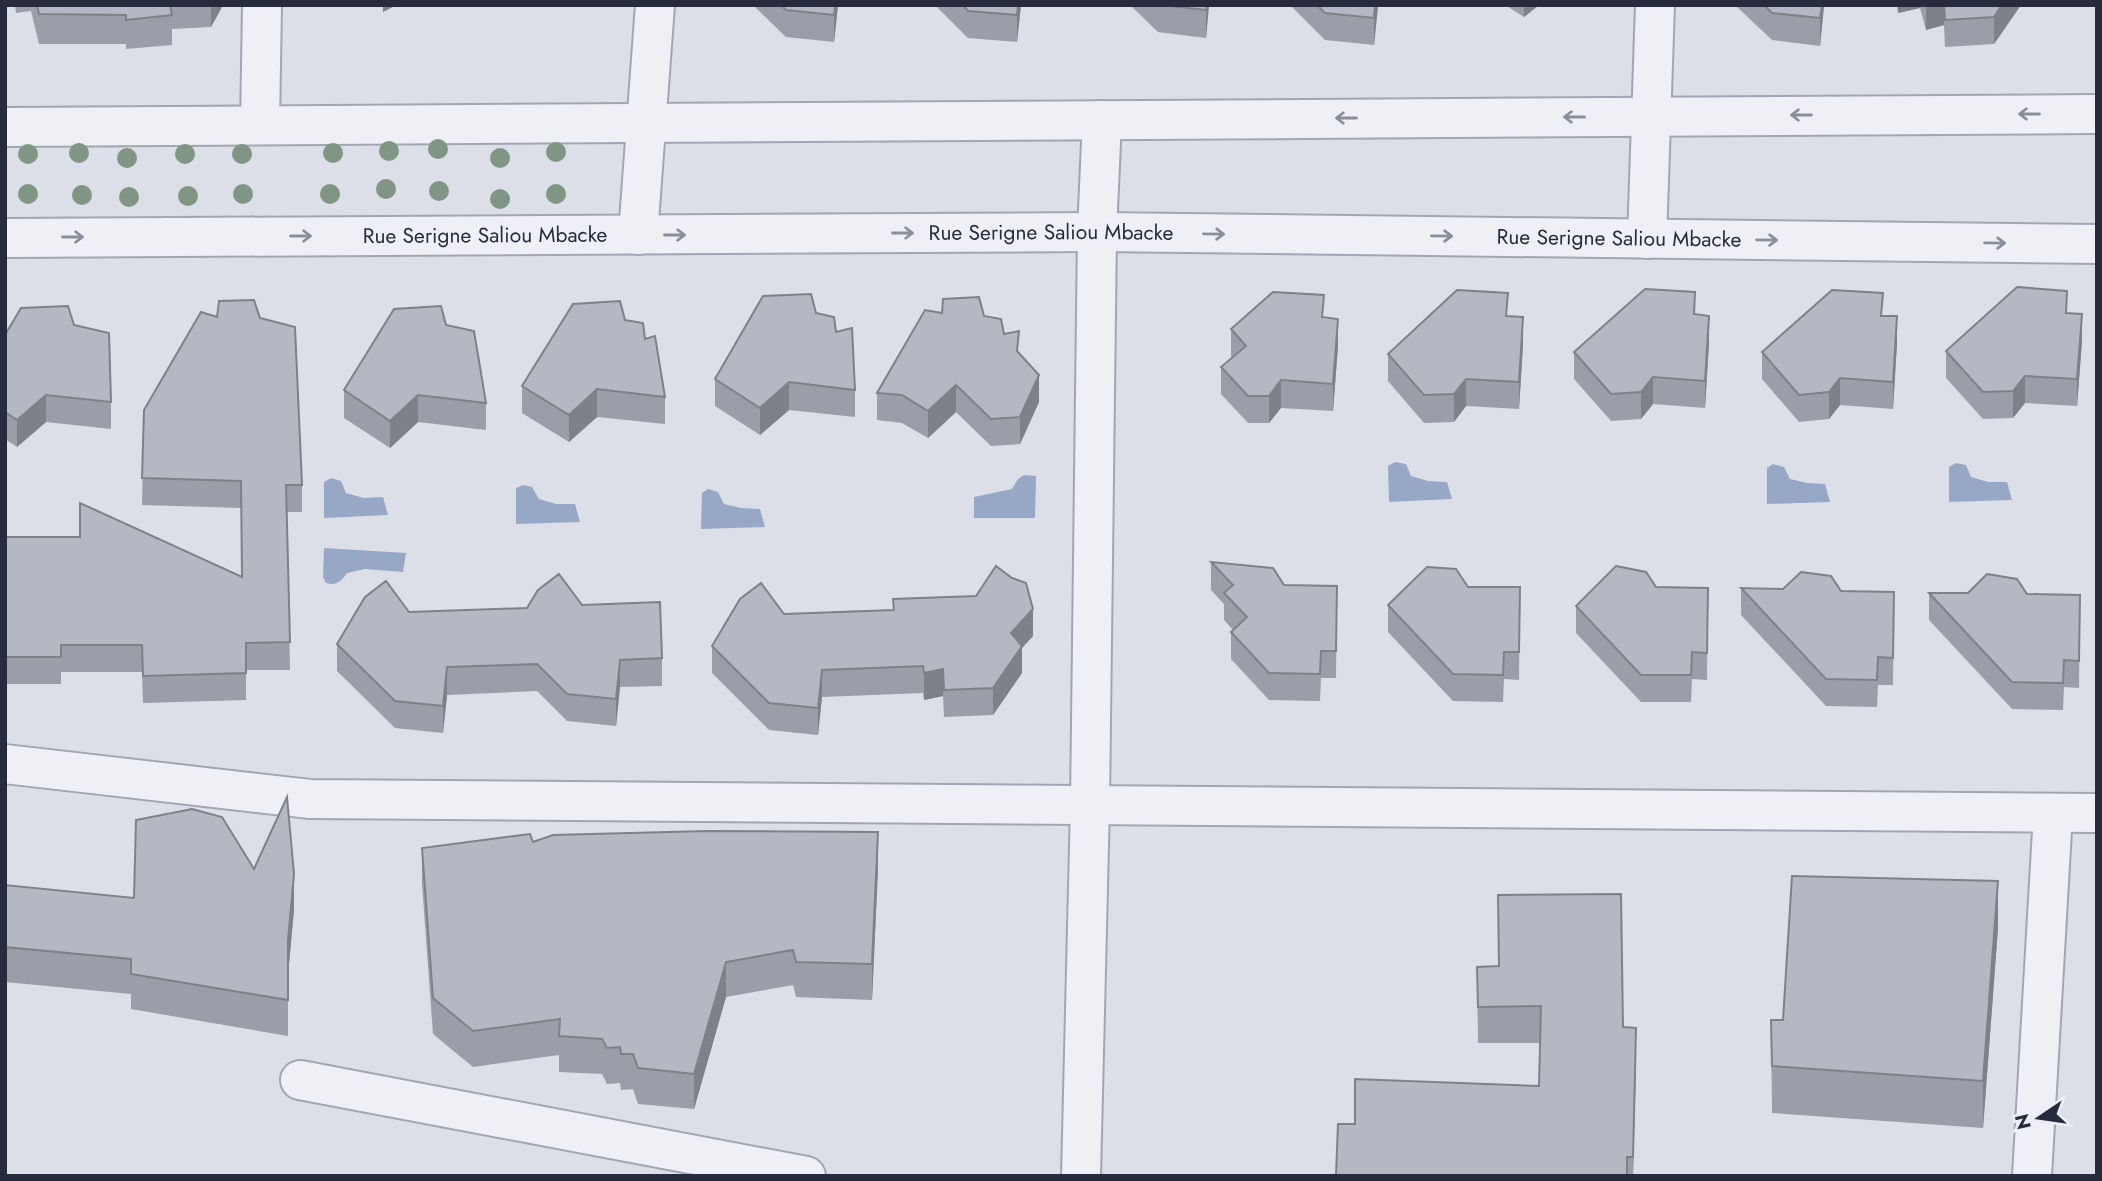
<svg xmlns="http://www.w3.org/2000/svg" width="2102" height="1181" font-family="Jost,sans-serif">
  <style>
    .water { fill: #97a8c7 }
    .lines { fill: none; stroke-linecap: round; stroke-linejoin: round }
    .street-casing { stroke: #a2a6b1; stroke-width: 42 }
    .street { stroke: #eff0f5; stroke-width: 38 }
    .tree { fill: #819585 }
    .wall { fill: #9b9ea8 }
    .shaded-wall { fill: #7e8188 }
    .building { fill: #b4b8c3; stroke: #7e8188; stroke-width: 2 }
    .oneway { stroke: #8a8e99 }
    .labels { text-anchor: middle; stroke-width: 5; stroke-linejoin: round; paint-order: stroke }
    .street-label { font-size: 21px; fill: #262c3d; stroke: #eceef4 }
  </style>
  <rect width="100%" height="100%" fill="#dcdfe7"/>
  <path class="water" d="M1395,462L1406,464L1411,476L1428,481L1447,482L1452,499L1389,502L1388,466Z
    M1956,463L1966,465L1971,477L1988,482H2007L2012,500L1949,502V467Z
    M1773,464L1784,467L1790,479L1807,483L1825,484L1830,502L1767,504V468Z
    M1024,475L1036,476L1035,518H974V497L1012,489L1018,479Z
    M331,478L341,481L346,493L364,498L383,497L388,515L324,518V482Z
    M523,485L532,487L539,499L556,504H575L580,522L516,524V488Z
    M708,489L718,492L724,504L741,508L760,509L765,527L701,529L702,493Z
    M324,548L406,553L403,572L365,569L347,573C341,582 336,586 326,583L323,577Z"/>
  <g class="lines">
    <defs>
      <g id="street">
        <path d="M260,125L262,5"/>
        <path d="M5,127L2097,114"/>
        <path d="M638,235L655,5"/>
        <path id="s1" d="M5,238L1097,232L2097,244"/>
        <path d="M1647,239L1655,5"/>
        <path d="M5,764L310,799L2097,813"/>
        <path d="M300,1080L806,1176"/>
        <path d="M1081,1176L1090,805L1097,232L1102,120"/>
        <path d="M2032,1176L2053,813"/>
      </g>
    </defs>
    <use href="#street" class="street-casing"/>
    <use href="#street" class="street"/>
  </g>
  <g class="tree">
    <circle cx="438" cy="149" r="10"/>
    <circle cx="389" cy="151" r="10"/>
    <circle cx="556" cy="152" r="10"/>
    <circle cx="79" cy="153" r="10"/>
    <circle cx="333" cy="153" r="10"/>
    <circle cx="28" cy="154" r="10"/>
    <circle cx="185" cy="154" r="10"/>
    <circle cx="242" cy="154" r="10"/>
    <circle cx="127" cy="158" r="10"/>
    <circle cx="500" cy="158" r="10"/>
    <circle cx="386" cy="189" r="10"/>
    <circle cx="439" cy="191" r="10"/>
    <circle cx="28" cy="194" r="10"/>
    <circle cx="243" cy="194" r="10"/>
    <circle cx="330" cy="194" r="10"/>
    <circle cx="556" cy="194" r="10"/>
    <circle cx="82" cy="195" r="10"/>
    <circle cx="188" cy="196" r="10"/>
    <circle cx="129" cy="197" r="10"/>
    <circle cx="500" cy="199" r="10"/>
  </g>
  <path class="wall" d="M15,5H223L211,27L172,29V45L126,49V44H39L31,11L16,13Z
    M753,5H838L834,42L786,37Z
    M935,5H1021L1017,42L968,38Z
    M1130,5H1209L1206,38L1158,32Z
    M1290,5H1420L1378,7L1374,45L1325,40Z
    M1505,5H1539L1524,17Z
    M1737,5H1885L1824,7L1820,46L1772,40L1737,7Z
    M1897,5H2021L1994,44L1945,47L1944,25L1926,30L1920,8L1898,13Z
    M816,313L836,332L855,390V417L789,410L760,435L715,406V379Z
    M1695,314L1709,343L1705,408L1653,404L1641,419L1611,421L1574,379V352Z
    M2067,314L2082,341L2077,406L2025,403L2013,418L1983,419L1946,378V351Z
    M984,316L1004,334L1019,354L1039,402L1020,444L991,446L956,412L928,438L902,423L877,420V393Z
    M1508,316L1523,344L1519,409L1466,406L1454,422L1424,423L1388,381V354Z
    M1883,316L1897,343L1893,409L1840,405L1829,419L1799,422L1762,379V352Z
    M1324,317L1338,346L1333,411L1281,408L1269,423H1248L1221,394V367L1232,357L1231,356V329Z
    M625,320L645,339L665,397V424L597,417L569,442L522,413V386Z
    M74,325L111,402V429L46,422L17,447L5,439V335Z
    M446,325L486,403V430L418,422L390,448L344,418V390Z
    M144,410L302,485V512H287L290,670H246V700L143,703L142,672H61V684H5V537L242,577L241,508L142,505Z
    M1211,562L1284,585L1337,586L1336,678H1321L1320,701L1269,700L1231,659V632L1233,630L1224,620V604L1211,590Z
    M1468,587H1520L1519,680L1504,679L1503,702L1453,701L1388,632V605Z
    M1656,587L1708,588L1707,680L1692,679L1691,702H1641L1576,633V606Z
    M1741,588L1894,592L1893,685H1878L1877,707L1826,706L1741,615Z
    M1929,593L2080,595L2079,688L2064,687L2063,710L2012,709L1929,620Z
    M893,599L1033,636L1022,648V673L993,715L944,717L943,696L924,700L923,693L822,697L818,735L769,730L712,673V646L784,614L893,610Z
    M582,605L662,658V686L620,687L616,726L567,721L537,691L447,695L443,733L395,728L337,671V644L409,612L527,608Z
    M533,842L878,868L872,1000L796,997L793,985L726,997L694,1109L638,1104L633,1089L621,1090L620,1083L607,1084L602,1074L559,1072V1055L473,1067L433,1034L422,884V848Z
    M254,869L294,909L288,975V1036L131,1009V994L5,982V885L134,898Z
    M1998,928L1983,1128L1772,1113L1771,1020H1783Z
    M1477,967L1623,1027L1636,1064L1633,1176H1336L1338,1124H1355L1539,1086L1540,1043H1478Z"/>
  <path class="shaded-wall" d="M211,5H223L211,27Z
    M383,5H397L383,12Z
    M835,5H838L834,42V15Z
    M1018,5H1021L1017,42V15Z
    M1207,5H1209L1206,38V10Z
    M1375,5H1378L1374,45V18Z
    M1524,5H1539L1524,17Z
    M1822,5H1824L1820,46V18Z
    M1898,5H1920V8L1898,13Z
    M1926,5H1944V25L1926,30Z
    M2002,5H2021L1994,44V17Z
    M2082,314V341L2077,406V379Z
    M1709,316V343L1705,408V381Z
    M1897,316V343L1893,409V382Z
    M1523,317V344L1519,409V382Z
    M1338,319V346L1333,411V384Z
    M1039,375V402L1020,444V417Z
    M2025,376V403L2013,418V391Z
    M1653,377V404L1641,419V392Z
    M1840,378V405L1829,419V392Z
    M1466,379V406L1454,422V394Z
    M1281,380V408L1269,423V396Z
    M789,382V410L760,435V408Z
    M956,385V412L928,438V411Z
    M597,389V417L569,442V415Z
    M46,395V422L17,447V420Z
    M418,395V422L390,448V421Z
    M1033,609V636L1022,648V673L993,715V688L1011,633Z
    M620,660V687L616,726V699Z
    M447,667V695L443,733V706Z
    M943,669V696L924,700V673Z
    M822,670V697L818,735V708Z
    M878,832V868L872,1000V964Z
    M294,874V909L288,975V1036V940Z
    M1998,881V928L1983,1128V1081Z
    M726,962V997L694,1109V1074Z
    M1636,1028V1064L1633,1176V1157Z"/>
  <path class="building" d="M37,5H170L172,15L126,20V15L39,14Z
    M781,5H835L834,15L786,10Z
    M963,5H1018L1017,15L968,11Z
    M1161,5H1207L1206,10Z
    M1317,5H1375L1374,18L1325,13Z
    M1764,5H1822L1820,18L1772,13Z
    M1944,5H2002L1994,17L1945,20Z
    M2017,287L2067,291L2066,313L2082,314L2077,379L2025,376L2013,391L1983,392L1946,351Z
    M1645,289L1695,292L1694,314L1709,316L1705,381L1653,377L1641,392L1611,394L1574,352Z
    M1457,290L1508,293L1506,316L1523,317L1519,382L1466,379L1454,394L1424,395L1388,354Z
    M1832,290L1883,293L1881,316H1897L1893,382L1840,378L1829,392L1799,395L1762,352Z
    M1273,292L1324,295L1322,317L1338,319L1333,384L1281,380L1269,396H1248L1221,367L1246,346L1231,329Z
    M811,294L816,313L834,317L836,332L852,328L855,390L789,382L760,408L715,379L763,296Z
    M979,297L984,316L1001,319L1004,334L1019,331L1017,351L1039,375L1020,417L991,419L956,385L928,411L902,395L877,393L925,310L942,313L943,299Z
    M254,300L260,318L295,327L302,485H286L290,642L246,643V673L143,676L142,645H61V657H5V537H80V503L242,577L241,481L142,478L144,410L201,312L217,317L219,301Z
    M620,301L625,320L643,323L645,339L655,336L665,397L597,389L569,415L522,386L573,304Z
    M68,306L74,325L109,333L111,402L46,395L17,420L5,412V335L21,308Z
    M441,306L446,325L474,331L486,403L418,395L390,421L344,390L394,309Z
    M1211,562L1273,568L1284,585L1337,586L1336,651H1321L1320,674L1269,673L1231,632L1247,617L1224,593L1233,585Z
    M996,566L1012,578L1026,583L1033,609L1011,633L1022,646L993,688L944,690L943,669L924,673L923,666L822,670L818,708L769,703L712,646L740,599L761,583L784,614L894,610L893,599L976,596Z
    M1616,566L1646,572L1656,587L1708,588L1707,653L1692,652L1691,675H1641L1576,606Z
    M1427,567L1456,569L1468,587H1520L1519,652H1504L1503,675L1453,674L1388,605Z
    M1801,572L1831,576L1841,591L1894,592L1893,658L1878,657L1877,680L1826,679L1741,588L1783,589Z
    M559,574L582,605L660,602L662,658L620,660L616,699L567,694L537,664L447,667L443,706L395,701L337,644L365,597L386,581L409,612L527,608L538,590Z
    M1987,574L2017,579L2027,594L2080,595L2079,661L2064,660L2063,683L2012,682L1929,593H1968Z
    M287,797L294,874L288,940V1000L131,974V959L5,947V885L134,898L136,820L192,809L222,817L254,869Z
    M707,831L878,832L872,964L796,962L793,950L726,962L694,1074L638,1068L633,1054H621L620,1047L607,1048L602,1039L559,1036L560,1019L473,1031L433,998L422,848L530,834L533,842L553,835Z
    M1792,876L1998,881L1983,1081L1772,1066L1771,1020H1783Z
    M1621,894L1623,1027L1636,1028L1633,1157H1627V1176H1349L1336,1175L1338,1124H1355V1079L1539,1086L1541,1006L1478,1007L1477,967L1499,966L1498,895Z"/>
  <defs><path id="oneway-shaft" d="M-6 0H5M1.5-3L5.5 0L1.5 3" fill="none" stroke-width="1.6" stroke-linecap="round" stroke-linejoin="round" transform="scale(1.75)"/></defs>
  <g class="oneway">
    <use href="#oneway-shaft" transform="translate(2029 114) rotate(180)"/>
    <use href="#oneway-shaft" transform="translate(1801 115) rotate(180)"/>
    <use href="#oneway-shaft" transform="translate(1574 117) rotate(180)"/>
    <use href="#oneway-shaft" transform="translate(1346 118) rotate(180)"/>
    <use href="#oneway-shaft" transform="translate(903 233)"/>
    <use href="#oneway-shaft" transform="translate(1214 234) rotate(1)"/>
    <use href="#oneway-shaft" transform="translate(675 235)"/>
    <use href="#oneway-shaft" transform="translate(301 236)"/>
    <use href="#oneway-shaft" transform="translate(1442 236) rotate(1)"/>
    <use href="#oneway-shaft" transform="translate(73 237)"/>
    <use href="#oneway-shaft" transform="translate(1767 240) rotate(1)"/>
    <use href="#oneway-shaft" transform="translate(1995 243) rotate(1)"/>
  </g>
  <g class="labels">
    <g class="street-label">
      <text dy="7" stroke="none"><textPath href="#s1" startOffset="1046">Rue Serigne Saliou Mbacke</textPath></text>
      <text dy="7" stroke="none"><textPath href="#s1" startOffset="480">Rue Serigne Saliou Mbacke</textPath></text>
      <text dy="7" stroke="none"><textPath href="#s1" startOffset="1614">Rue Serigne Saliou Mbacke</textPath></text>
    </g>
  </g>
  <rect width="2102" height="1181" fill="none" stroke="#262c3d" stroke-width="14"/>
  <g transform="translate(2039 1118) rotate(257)" stroke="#eceef4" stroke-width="5" paint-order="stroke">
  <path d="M0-5L12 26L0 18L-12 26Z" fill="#262c3d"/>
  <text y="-10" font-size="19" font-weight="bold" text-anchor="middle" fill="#262c3d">N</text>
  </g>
</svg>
